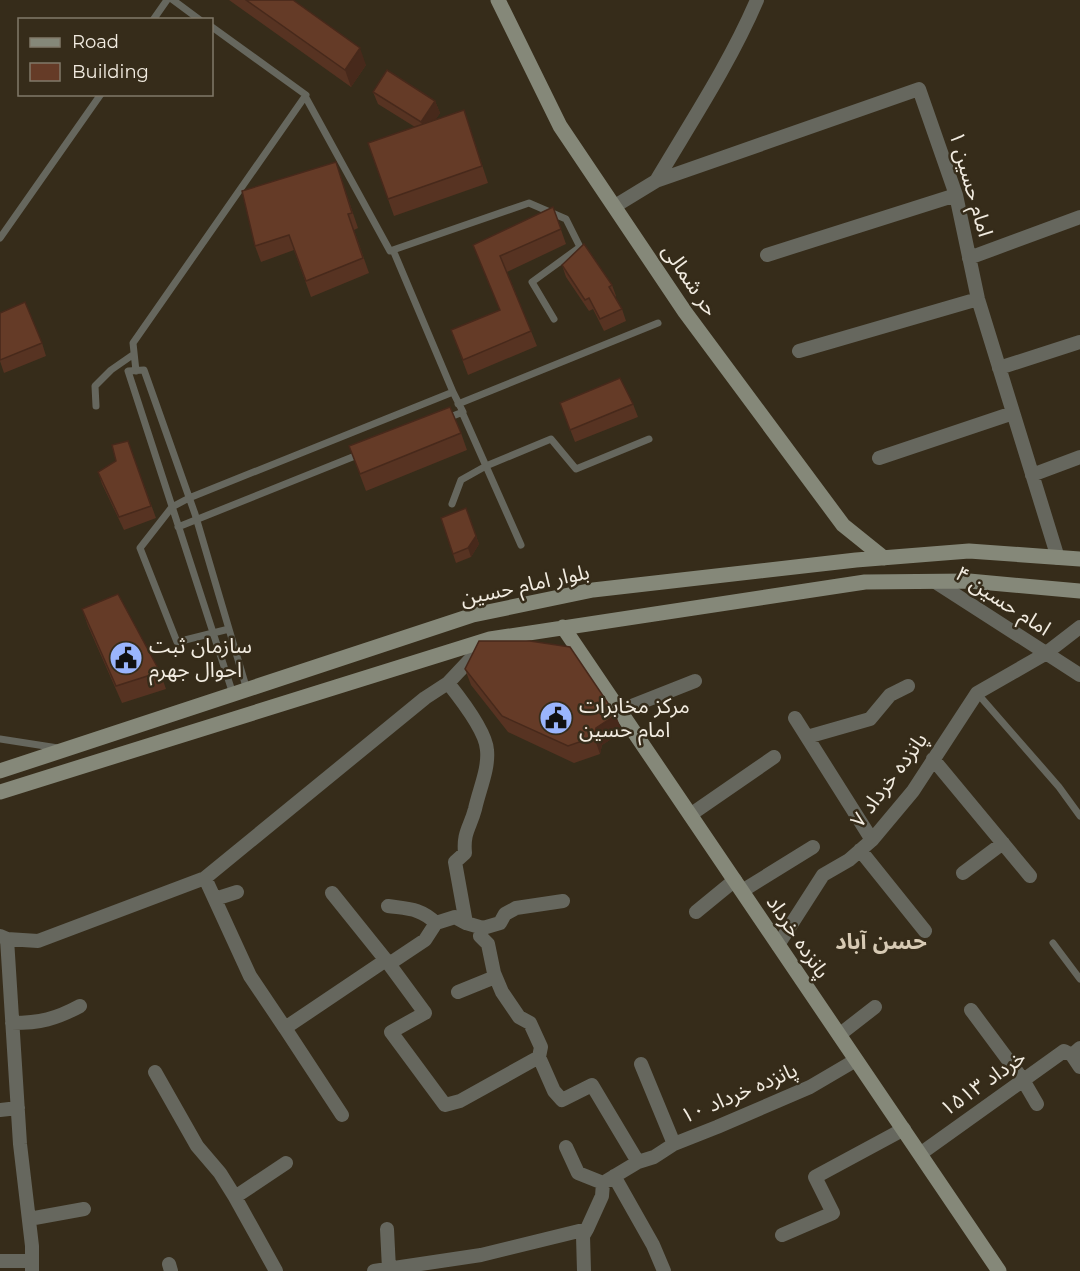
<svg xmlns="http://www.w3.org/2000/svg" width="1080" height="1271" font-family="Montserrat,'Noto Sans Arabic',sans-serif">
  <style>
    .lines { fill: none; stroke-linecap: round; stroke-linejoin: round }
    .lane { stroke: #66675e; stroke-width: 7 }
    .street { stroke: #66675e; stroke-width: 14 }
    .secondary { stroke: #858879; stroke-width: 15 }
    .wall { fill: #573322 }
    .shaded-wall { fill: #47291b }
    .building { fill: #653b27; stroke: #47291b; stroke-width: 1.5 }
    .labels { text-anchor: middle; stroke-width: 5; stroke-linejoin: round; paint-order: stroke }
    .street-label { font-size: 21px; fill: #f2ece1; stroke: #362c1a }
    .poi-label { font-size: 21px; fill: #f2ece1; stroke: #362c1a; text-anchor: start }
    .neighbourhood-label { font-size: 22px; font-weight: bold; fill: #d7cab4; stroke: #362c1a }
  </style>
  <rect width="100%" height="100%" fill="#362c1a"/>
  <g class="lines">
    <path class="lane" d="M173,0L200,20
      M153,20L167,0
      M305,96L390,251L529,203L566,219L580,247L532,282L554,319
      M0,238L101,94
      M393,250L453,392
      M136,371L133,343L306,95L212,27
      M458,404L658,323
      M96,406L95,386L111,370L134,354
      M462,412L521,545
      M452,504L461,480L486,466L551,439L576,469L649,439
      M178,527L360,454
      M229,629L177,642L140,548L172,507L189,498L453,392L463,412L445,419
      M977,693L1059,787L1080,816
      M233,694L128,371L144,370L195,514L247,690
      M0,739L58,748
      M1053,943L1080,979"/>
    <path class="street" d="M656,181C691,122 730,63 757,0
      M615,206L656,181L919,89L956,195L978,299L1058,558
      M767,255L956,195
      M969,258L1080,217
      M799,351L978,299
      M999,368L1080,342
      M879,458L1013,413
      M1032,475L1080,457
      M934,581L1080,675
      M448,683C460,698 486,731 487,750C489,769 479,790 475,809C470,828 463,832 465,853L455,862L466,923L483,928L500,923L505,914L516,908L563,901
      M619,711L695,681
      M795,718L872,840
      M807,737L870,719L890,695L908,686
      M933,759L1030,876
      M690,815L774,757
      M860,850L925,931
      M963,873L1003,843
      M205,878L250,976L285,1028
      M742,891L813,847
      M332,893L389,964
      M215,899L237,892
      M388,906C409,909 420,908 436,923
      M696,912L735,880
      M466,923L455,917L436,923L425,940L389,964L425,1013L391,1032L445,1105L460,1101L539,1057L541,1047L530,1023L519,1017L502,992L494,973L488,944L480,936L483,928
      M0,936L7,939L20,1144L32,1246V1271
      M7,939L38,941L205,878L425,698L448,683L480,649
      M778,945L823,875L849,860L872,840L913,791L977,693L1045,654L1080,627
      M458,992L495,977
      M971,1010L1023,1080L1037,1104
      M12,1023C40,1023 56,1019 80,1006
      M839,1035L875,1007
      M1080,1048L1072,1055L1080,1067
      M539,1057L554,1091L562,1100L592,1085L638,1162L603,1183L578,1173L566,1147
      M641,1064L674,1144
      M155,1072L197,1146L220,1173L235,1197L276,1271
      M0,1110L18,1108
      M342,1115L285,1028L386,960
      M920,1154L1064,1051L1072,1055
      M638,1162L654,1157L674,1144L717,1127L810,1087L856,1060
      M614,1176L653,1245L664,1271
      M235,1197L286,1163
      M29,1219L84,1209
      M387,1229L389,1269
      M587,1229L602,1196L603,1183
      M782,1235L833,1213L815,1177L904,1129
      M0,1261H32
      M169,1264L171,1271
      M374,1271L481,1255L587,1229L583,1236L584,1271"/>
    <path class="secondary" d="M498,0L560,126L685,312L843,525L884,558
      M563,627L999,1271
      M0,771L473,615L593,590L856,560L969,551L1080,559
      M0,792L490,639L865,582L969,581L1080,591"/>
  </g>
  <path class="wall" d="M229,0H293L366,65L351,87Z
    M373,92L435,101L440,113L435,120L464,110L488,183L394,216L368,143L415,127L378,104Z
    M341,178L358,228L354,230L369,273L311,297L294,250L261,262L255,246Z
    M553,207L566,244L507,272L537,346L468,375L451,330L500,310L473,245Z
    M562,265L612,285L616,296L615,297L622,309L626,321L604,331L593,309L589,311L566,277Z
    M0,313L42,343L46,356L4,373L0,361Z
    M560,403L633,404L638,417L575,442Z
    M461,433L467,450L366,491L349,446Z
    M128,441L156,518L124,530L102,484L98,472L116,461Z
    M466,508L479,544L471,557L456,563L441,518Z
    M82,609L160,672L166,689L122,703L88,626Z
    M465,669L622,732L602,745L600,754L574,763L508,732L471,685Z"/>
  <path class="shaded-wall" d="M360,48L366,65L351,87L345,70Z
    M435,101L440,113L426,134L421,122Z
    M476,536L479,544L471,557L468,548Z
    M616,715L622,732L602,745L600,754L594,737L596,728Z"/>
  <path class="building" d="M246,0H293L360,48L345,70Z
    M387,70L435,101L421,122L373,92Z
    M464,110L482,166L388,199L368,143Z
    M336,162L352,213L348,214L363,258L306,281L289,235L255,246L242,191Z
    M553,207L561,229L500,256L531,331L463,360L451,330L500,310L473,245Z
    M584,244L612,285L609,287L622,309L600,319L589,298L585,300L562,265Z
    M25,302L42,343L0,360V313Z
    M620,378L633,404L570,430L560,403Z
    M450,407L461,433L360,474L349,446Z
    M128,441L151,506L119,517L98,472L116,461L112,445Z
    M466,508L476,536L468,548L453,554L441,518Z
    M118,594L160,672L116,686L82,609Z
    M479,641H530L570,647L616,715L596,728L594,737L568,746L502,716L465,669Z"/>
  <defs>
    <symbol id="civic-disc" viewBox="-11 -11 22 22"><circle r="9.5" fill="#9ab5fd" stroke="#362c1a"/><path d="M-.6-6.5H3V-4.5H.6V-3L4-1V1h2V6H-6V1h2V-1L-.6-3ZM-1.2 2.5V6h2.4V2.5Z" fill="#111"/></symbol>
  </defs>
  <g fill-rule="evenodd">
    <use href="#civic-disc" x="107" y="639" width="38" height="38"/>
    <use href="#civic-disc" x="537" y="699" width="38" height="38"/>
  </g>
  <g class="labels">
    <g class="street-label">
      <text transform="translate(971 184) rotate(74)" y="7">امام حسین ۱</text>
      <text transform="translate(690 280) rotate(56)" y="7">حر شمالی</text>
      <text transform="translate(525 585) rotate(-12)" y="7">بلوار امام حسین</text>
      <text transform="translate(1003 601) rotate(33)" y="7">امام حسین ۴</text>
      <text transform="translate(889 780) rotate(-53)" y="7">پانزده خرداد ۷</text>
      <text transform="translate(798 937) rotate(56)" y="7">پانزده خرداد</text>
      <text transform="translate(983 1083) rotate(-35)" y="7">۱۵خرداد ۱۳</text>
      <text transform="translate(739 1093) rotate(-23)" y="7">پانزده خرداد ۱۰</text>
    </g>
    <g class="poi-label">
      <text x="149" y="653">سازمان ثبت<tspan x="149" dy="24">احوال جهرم</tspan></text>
      <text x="579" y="713">مرکز مخابرات<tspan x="579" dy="24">امام حسین</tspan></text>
    </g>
    <g class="neighbourhood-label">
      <text x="881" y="949">حسن آباد</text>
    </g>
  </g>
  <rect x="18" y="18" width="195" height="78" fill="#362c1a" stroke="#81796a" stroke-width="1.5"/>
  <rect x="30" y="38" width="30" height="9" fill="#858879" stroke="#81796a" stroke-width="1.5"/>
  <text x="72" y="48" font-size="18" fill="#f2ece1">Road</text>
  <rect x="30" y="63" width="30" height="18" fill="#653b27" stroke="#81796a" stroke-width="1.5"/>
  <text x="72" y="78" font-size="18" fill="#f2ece1">Building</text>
</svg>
